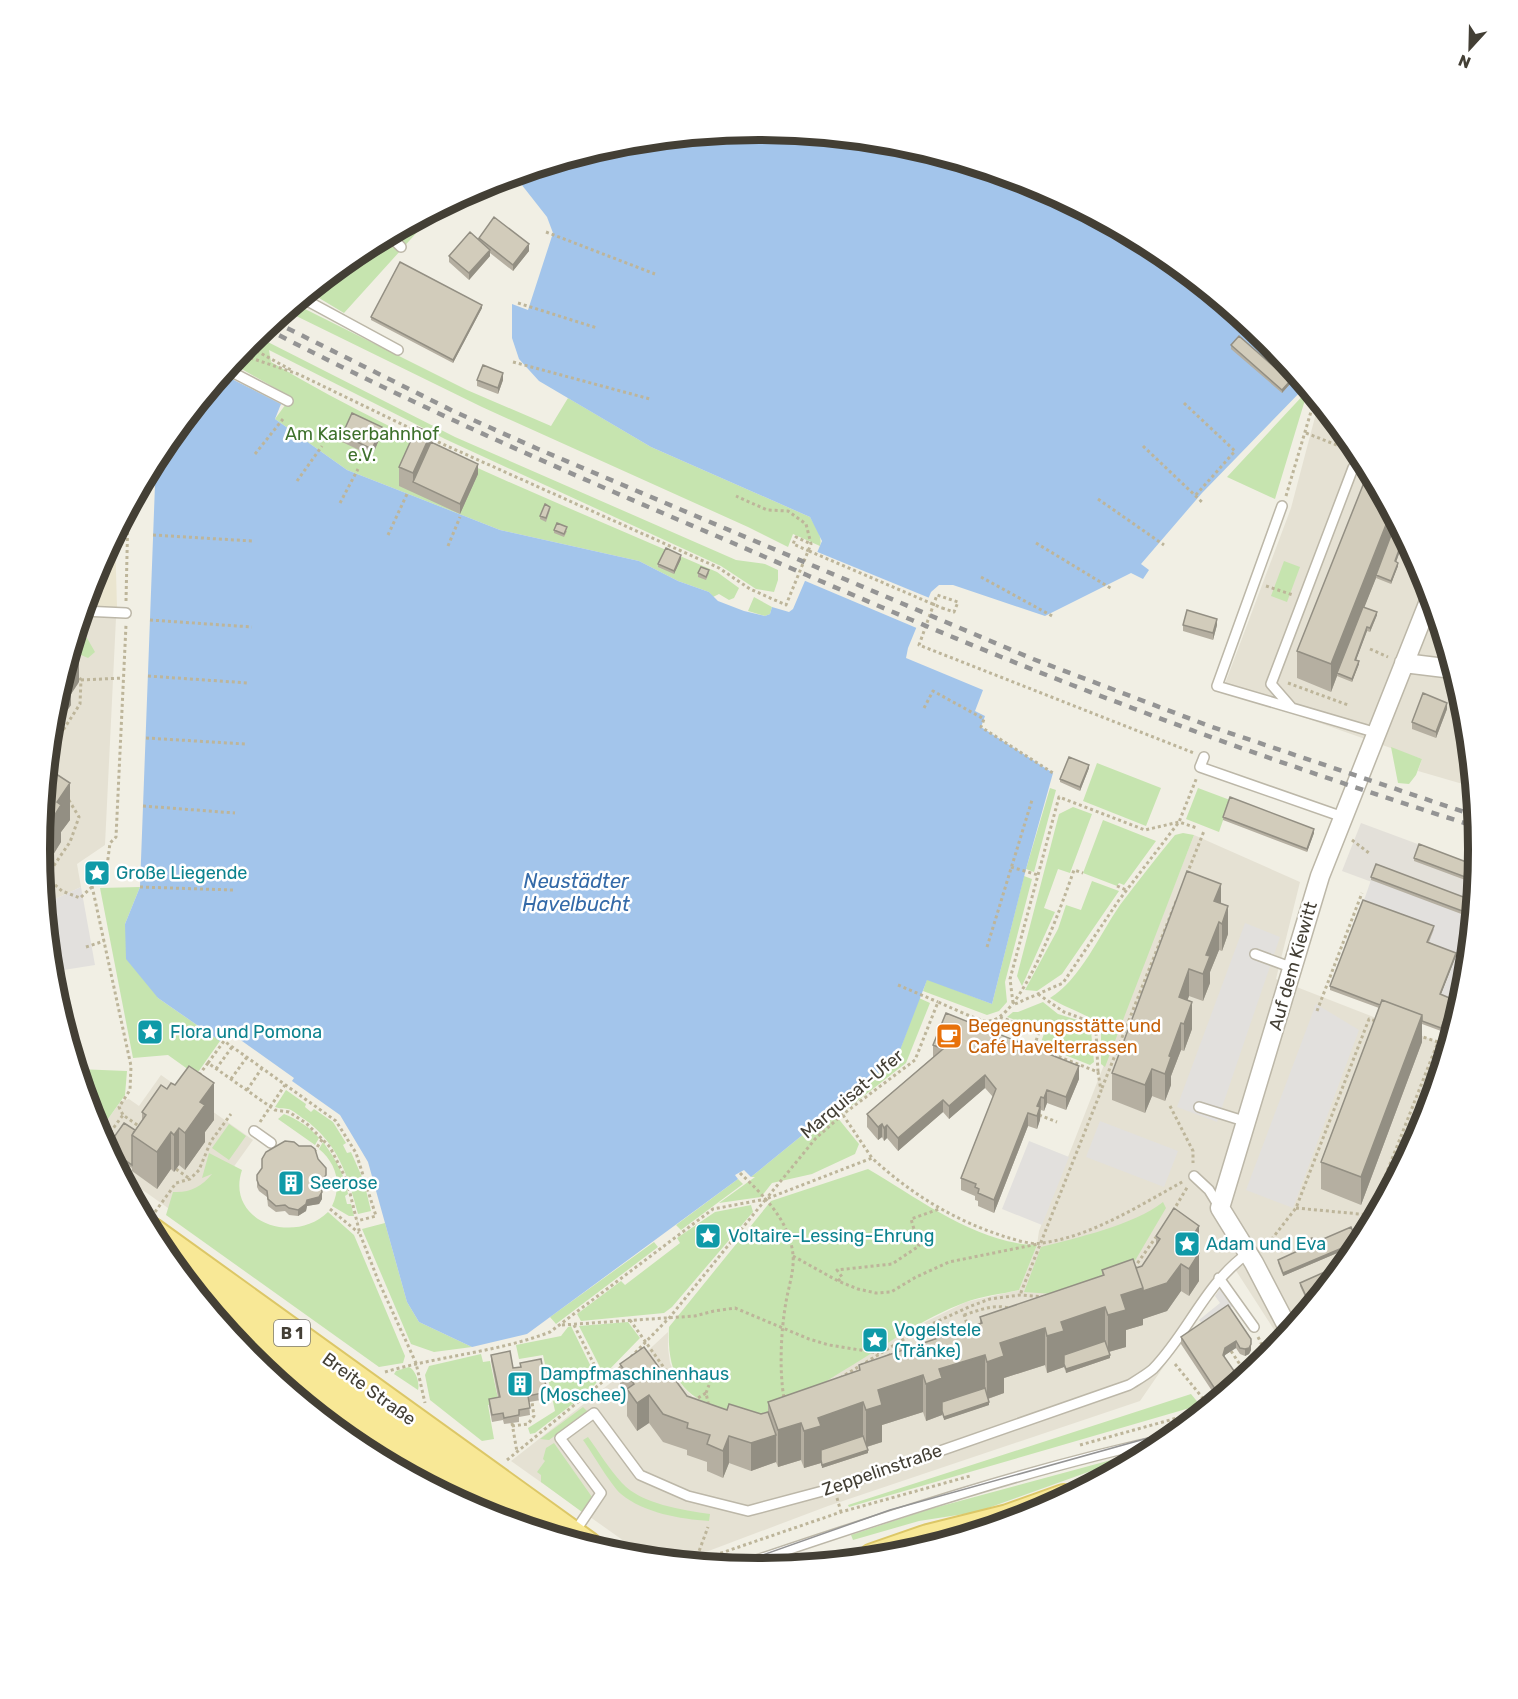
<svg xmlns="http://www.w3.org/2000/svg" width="1518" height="1699" font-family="Rubik,sans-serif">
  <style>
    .residential { fill: #e5e1d3 }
    .industrial { fill: #e3e0d9 }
    .education { fill: #eae5cf }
    .green { fill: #c6e4af }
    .parking { fill: #e2e0dd }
    .water { fill: #a3c5eb }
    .pier { fill: #f1efe4 }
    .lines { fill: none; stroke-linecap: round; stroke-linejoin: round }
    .service-casing { stroke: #bcb7a8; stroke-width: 12 }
    .minor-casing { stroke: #bcb7a8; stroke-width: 21 }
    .primary-casing { stroke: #dcc767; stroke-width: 32 }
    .path { stroke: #bdb59a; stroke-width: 3; stroke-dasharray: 3 3; stroke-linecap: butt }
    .service { stroke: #fff; stroke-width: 9 }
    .minor { stroke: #fff; stroke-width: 18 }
    .primary { stroke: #f8e896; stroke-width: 28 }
    .tram { stroke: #949494; stroke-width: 1.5 }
    .rail { stroke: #949494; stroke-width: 4.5; stroke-dasharray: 8 8; stroke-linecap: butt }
    .path-bridge { stroke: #bdb59a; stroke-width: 3; stroke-dasharray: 3 3; stroke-linecap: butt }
    .wall { fill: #b5afa1 }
    .shaded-wall { fill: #938f83 }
    .building { fill: #d2ccbb; stroke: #938f83; stroke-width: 1.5 }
    .labels { text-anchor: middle; stroke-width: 5; stroke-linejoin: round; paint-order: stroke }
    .shield { fill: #fff; stroke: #7b7972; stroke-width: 1.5 }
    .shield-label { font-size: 16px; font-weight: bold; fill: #433f35 }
    .park-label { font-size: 18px; fill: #3e712c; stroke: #fff }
    .culture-label { font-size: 18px; fill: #0d838f; stroke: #fff; text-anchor: start }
    .street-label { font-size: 18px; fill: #433f35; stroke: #fff }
    .food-label { font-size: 18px; fill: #c56008; stroke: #fff; text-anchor: start }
    .water-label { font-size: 20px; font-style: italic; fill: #346aa8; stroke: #fff }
    .rim { fill: none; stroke: #433f35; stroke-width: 8 }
  </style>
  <rect width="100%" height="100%" fill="#f1efe4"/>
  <path class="residential" d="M1319,402L1358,450L1424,574L1465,709L1473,787L1418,771L1422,759L1223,689L1291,508Z
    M81,616L116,618L105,845L77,864L81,887L44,904L39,850L53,709Z
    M1194,835L1300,882L1276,979L1443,1044L1433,1068L1440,1072L1424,1125L1357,1250L1282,1342L1233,1266L1140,1401L828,1506L698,1555L663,1560L648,1558L511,1461L627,1370L668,1332V1348L670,1363L675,1376L683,1387L693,1397L913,1328L966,1302L1019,1290L1037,1245L1039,1231Z
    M161,1075L253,1140L192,1225L120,1174L98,1133L121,1101L129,1099L139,1106Z"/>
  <path class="industrial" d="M1361,823L1477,866L1472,919L1342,871Z"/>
  <path class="education" d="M115,535L117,608L84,605L94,574Z"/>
  <path class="green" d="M438,209L344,313L309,292L359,251Z
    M295,304L467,390L551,426L568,398L651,447L810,517C815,526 823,536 820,546L793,534L788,547L748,527L482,407L286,311Z
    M256,336L455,437L736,560L765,564L778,570V580L774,592L756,589L721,566L445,439L269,350L271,362C412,446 567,506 717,572L739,588L734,598L729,600L719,594L713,597L709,592L678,581L639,561L500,530L347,470L275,419L291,397L231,363Z
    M1308,390L1275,499L1227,477Z
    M1284,561L1300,567L1287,602L1271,596Z
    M754,597L772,607L770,614L765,616L748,611Z
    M76,633L87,638L95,652L88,658L81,655L71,659L68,658Z
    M1391,747L1422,759L1416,775L1409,784L1398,783Z
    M1097,763L1161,788L1146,826L1083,801Z
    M1050,788L1056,790L1034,872L1026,869Z
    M1198,788L1230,800L1219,832L1186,819Z
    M1073,807L1092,814L1070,873L1058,869L1044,908L1055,912L1022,986L1017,976L1059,814Z
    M1103,820L1156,841L1124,885L1119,883L1117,886L1083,873Z
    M1183,833L1194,835L1105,1067L1101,1064V1024C1084,1013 1066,1008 1050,998C1080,980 1100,934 1120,905C1138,881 1156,858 1175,835Z
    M1024,876L1032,879L1005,982L1007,1002L999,1011L987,1015L923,991L927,979L992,1004Z
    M1092,881L1119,891L1062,974L1037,991L1025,990L1058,929L1066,905L1081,910Z
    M140,887L125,924L158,998L220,1041L196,1075L168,1055L133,1058L100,888Z
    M919,998L930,1003L906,1063L837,1117L859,1144L855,1154L812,1174L772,1183L761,1197L719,1203L755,1177H751L897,1058Z
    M1043,1002L1058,1014L1084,1022L1091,1031L1094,1062L1090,1065L1040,1045L1045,1031L1007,1017L1013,1012H1018Z
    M77,1069L127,1071L125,1095L98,1133L94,1125Z
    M286,1090L306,1104L305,1107L311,1112L314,1109L333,1122L346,1143L343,1145L347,1153L351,1152L362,1177L358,1178L361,1187L365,1186L371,1211L358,1214C348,1176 338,1143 304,1119C299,1116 293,1110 288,1109C283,1108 280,1109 275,1107Z
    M284,1114C297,1119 311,1128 319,1138L315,1145L278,1119Z
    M229,1124L246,1136L229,1160L212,1148Z
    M323,1142C335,1158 345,1175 348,1194L345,1196L347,1204H351L354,1216H349L332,1206C342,1185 337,1164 319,1149Z
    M209,1153L242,1170C225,1221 293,1246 328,1212L354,1235L405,1356L403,1363L379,1367L166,1215L173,1192C190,1193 201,1187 212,1174L202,1178Z
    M868,1169C918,1198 977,1244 1037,1245L1019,1290C1002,1294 982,1296 966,1302C923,1318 884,1346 846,1369C824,1382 783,1412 758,1416C746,1417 734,1413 723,1409C679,1396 667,1372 669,1327L771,1201Z
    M738,1179L743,1184L681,1230L676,1225Z
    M1163,1202L1166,1208L1136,1259L1121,1276L1067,1295L1024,1292L1041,1247C1076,1238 1134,1225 1163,1202Z
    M751,1205L753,1212L672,1307L664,1313L581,1321L577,1314L621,1281L625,1285L680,1243L677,1238L715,1212Z
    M385,1223L407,1302L419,1322L472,1347L434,1352L411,1344L362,1229Z
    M654,1242L658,1247L556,1324L550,1317Z
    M628,1322L640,1338L604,1375L579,1326Z
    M571,1326L598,1381L588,1392L535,1433L530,1434L528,1428L555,1411L543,1355L519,1359L516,1345L561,1336L568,1327Z
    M481,1354L483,1362L490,1361L499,1403L488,1405L494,1439L482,1441L430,1400L425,1375L429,1366Z
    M409,1367C416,1370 420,1384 418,1390L394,1374L396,1371Z
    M1191,1394L1200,1405L849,1507L848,1505Z
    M583,1407L588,1412L549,1440L540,1439Z
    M588,1437C599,1452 609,1469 622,1483C641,1504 683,1510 710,1514L709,1521C680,1519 644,1513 621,1494C610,1484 593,1454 583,1440Z
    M554,1443L592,1497L582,1512L541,1482V1475L537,1472L545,1461L543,1459L546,1448Z
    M1152,1449L977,1512L919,1521L853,1540L851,1535L930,1509Z"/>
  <path class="parking" d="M1371,880L1472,918L1463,996L1455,994L1452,1002L1440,997L1456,956L1427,945L1363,903Z
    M81,887L95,965L51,972L44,904Z
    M1245,923L1280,937L1217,1122L1177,1107Z
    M1316,1004L1359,1030L1293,1208L1246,1190Z
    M1100,1121L1178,1151L1164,1187L1086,1157Z
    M1029,1141L1069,1157L1042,1225L1002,1209Z
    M1221,1287L1234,1305L1204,1326L1199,1320L1220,1303L1215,1296Z"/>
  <path class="water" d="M759,130L900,143L1035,184L1159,251L1268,341L1306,386L1202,493L1141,564L1149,570L1143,579L1131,573L1045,616L953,585H939L931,592L908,648L906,658L983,690L975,711L985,716L981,727L1053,773L1026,869L992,1004L927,980L897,1058L751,1177L744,1170L735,1175L738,1179L527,1334L472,1347L419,1322L407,1302L368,1162L340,1115L292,1081L294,1078L228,1031L220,1041L158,998L126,959L125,924L140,887L156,458L161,449L222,374L281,404L275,419L347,470L500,530L639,561L678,581L709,592L718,601L744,611L765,616L770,614L772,607L789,612L793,609L822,541L810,517L651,447L539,381L519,359L512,338V304L528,310L553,233L547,217L514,175L619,143Z"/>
  <path class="pier" d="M815,551L932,599L919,629L803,580Z"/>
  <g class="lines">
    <defs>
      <path id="service" d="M389,235L401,247
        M302,298L398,350
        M226,369L288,401
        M1282,506L1217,686L1377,733
        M83,611L126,613
        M1291,707L1271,684L1353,468L1364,462
        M1204,757L1200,767L1343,817
        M1255,954L1293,968
        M1199,1107L1247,1122
        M254,1131L271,1143
        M1194,1176L1209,1190L1220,1208
        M1219,1278L1254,1327
        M574,1533L601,1493L560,1438L594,1413L640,1475L688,1496L748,1511L834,1488L1129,1385C1137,1380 1146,1375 1153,1369C1189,1332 1204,1285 1248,1253
        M736,1567C879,1519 1022,1470 1171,1438"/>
      <path id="minor" d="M1404,663L1453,669
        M1290,1332L1254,1263L1220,1208L1320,876L1431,596"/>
      <path id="primary" d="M151,1232L587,1546
        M207,1306L511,1523
        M873,1558L928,1539L1008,1519L1064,1499"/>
    </defs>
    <use href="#service" class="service-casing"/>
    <use href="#minor" class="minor-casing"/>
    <use href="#primary" class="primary-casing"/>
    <path class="path" d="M546,232L655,274
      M518,303L597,328
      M246,345L291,370
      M239,354L298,374L418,432
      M513,362L650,399
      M1291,383L1298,376
      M1184,403L1235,451L1195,496
      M1306,433L1357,453
      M427,437L719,568L750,589L786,605L811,544L806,524L788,511L767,510L736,496
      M1143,446L1203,503
      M255,454L283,419
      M297,481L322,446
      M1286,496L1315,398
      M1098,499L1164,545
      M340,503L358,469
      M153,535L252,541
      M388,535L407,494
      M1036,543L1112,589
      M448,546L460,517
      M1409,548L1411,549
      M809,551L793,544L796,537L811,544
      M981,577L1054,617
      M1266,586L1293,595
      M126,601L128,510
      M942,608L954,612L958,602L937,595L919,645L1194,753
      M150,620L252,627
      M1370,649L1388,657
      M148,676L248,683
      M81,680L123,678
      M1288,683L1348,705
      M924,708L933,691L984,719L981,727L1053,773
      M50,738H58L80,704L81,680L79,677
      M146,738L245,744
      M143,806L235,813
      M1352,840L1369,853
      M1011,867L1038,875
      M1187,874L1204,831
      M46,877L62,891L80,898L106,874L110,843L116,837L126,625
      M42,878L46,877L70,842L79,817L67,797
      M92,886L131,1066L130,1090L119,1107L123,1115
      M1117,886L1126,890
      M140,887L233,890
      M86,947L104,941
      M987,947L1032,800
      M898,985L938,1002
      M1038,994L1064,1012L1089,1021L1096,1031L1098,1072
      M1013,1003L1010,979L1059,797L1145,830L1179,822L1197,828
      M1015,1004L1063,983L1119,900L1179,822L1197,777
      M1317,1011L1362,893
      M1000,1017L1039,1032L1034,1047L1098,1072L1101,1091L1020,1295
      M208,1063L224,1041L336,1121L356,1153L376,1216L357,1221
      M216,1069L232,1047
      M199,1075L208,1063L275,1110L289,1112L306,1123L330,1147L347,1181L360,1234L378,1280L416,1363L425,1403
      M231,1079L247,1057
      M1102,1088L1177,899
      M247,1090L262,1068
      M1170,1106L1193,1151V1163
      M843,1115L872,1158
      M1039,1115L1057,1122
      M260,1122L285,1085
      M103,1142L123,1115L140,1127
      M314,1152L323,1138
      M176,1169L190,1179
      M740,1173C762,1194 786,1217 792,1248C796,1267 789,1284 786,1302C781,1330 779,1370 784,1398
      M135,1202L147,1212
      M1296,1208L1370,1215L1377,1213
      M330,1209L359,1233
      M1173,1211L1188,1186
      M155,1212L176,1183L190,1179L199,1170L211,1141L231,1114
      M1370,1215L1438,1042L1420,1036
      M1264,1249L1296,1208L1369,1019L1376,1021
      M793,1256L838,1281L858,1289L876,1293L891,1292L916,1277L949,1262L1038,1244
      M1337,1264L1348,1261
      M1134,1268L1156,1237
      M838,1281L842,1277L837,1270L892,1264L919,1246L911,1219L939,1209
      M964,1314L969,1331
      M964,1315C980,1310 995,1303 1012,1309
      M630,1320L667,1372
      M562,1325L695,1316L714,1311L735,1308L809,1339L829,1345L879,1353
      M574,1325L603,1382
      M1258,1337L1268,1357
      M919,1346L929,1326L949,1332L955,1335
      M1231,1351L1243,1369
      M888,1356L902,1347
      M631,1357L670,1317L766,1199L872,1158C911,1194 955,1221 1006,1237C1017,1240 1030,1245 1042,1243C1093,1236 1140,1205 1184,1181
      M1175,1364L1210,1407
      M385,1372C439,1356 498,1352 550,1332L713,1209L766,1199L816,1138L842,1115L915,1060L938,1002C950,1007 974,1019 986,1021C1021,1025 1064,898 1074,870L1083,873
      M840,1378L919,1330L971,1306L990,1299L1020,1295L1044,1297
      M1245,1378L1244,1370L1249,1363L1260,1356L1269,1358
      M706,1393L709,1385
      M693,1401L706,1393L709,1407
      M512,1423L517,1452
      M512,1426L528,1424L534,1416L532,1402
      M1080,1445L1206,1410
      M507,1460L622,1366
      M837,1498L841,1512
      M610,1545L625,1556
      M695,1562L708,1527
      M692,1563L841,1512L970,1476"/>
    <use href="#service" class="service"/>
    <use href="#minor" class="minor"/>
    <use href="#primary" class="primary"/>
    <path class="tram" d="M729,1567L890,1510L1184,1428"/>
    <path class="rail" d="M273,321L453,411L538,449L1033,659L1212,727L1476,816
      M265,328C415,406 570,474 726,540C857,597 988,654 1122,704C1239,749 1358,789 1477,827"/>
    <path class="path-bridge" d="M809,551L942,608"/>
  </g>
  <path class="wall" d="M479,238L529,251L513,271L490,253V256L469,280L449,262V256L479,240Z
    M482,308L453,363L371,320V317Z
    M1231,345L1290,384L1282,393L1231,349Z
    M477,380H503L498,394L477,386Z
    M382,433L372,456L342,442V435Z
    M431,442L478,474L460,514L399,486V467Z
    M550,510L546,522L540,519V516Z
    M554,530L567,531L564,537L554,533Z
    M1405,537L1396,562L1398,566L1391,584L1376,578L1364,607L1377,615L1370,632L1367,631L1356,660L1359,664L1352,682L1337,676L1331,692L1297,678V651Z
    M681,559L674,574L658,567V564Z
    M698,573H709L706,580L698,577Z
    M1183,625H1217L1213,640L1183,631Z
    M79,682L71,694V705L52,732L51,731L53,709Z
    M1447,709L1436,738L1412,729V722Z
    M47,768L70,820L61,832V842L43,871L41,870L39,849Z
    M1089,768L1080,791L1060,782V779Z
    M1223,817L1314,833L1307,852L1223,820Z
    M1414,858L1477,866L1476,884L1414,861Z
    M1371,877L1474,901L1472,918L1371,880Z
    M1221,904L1228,934L1222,951L1219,950L1210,972V983L1203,1001L1189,996L1187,1000L1192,1029L1184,1051L1181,1050L1171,1076V1085L1165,1101L1152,1096L1145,1113L1112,1100V1073Z
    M1434,929L1429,942L1456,956L1441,994L1452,1002L1441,1031L1422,1024V1042L1361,1205L1321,1189V1162L1379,1008L1330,990V986Z
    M933,1045L1079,1079L1066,1110L1047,1103L1044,1111L1041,1110L1040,1120L1037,1129L1028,1126L994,1213L978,1206V1201L975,1200V1196L961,1190V1178L993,1097L985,1088L949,1119L943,1112L898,1151L887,1138L884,1141L882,1137L878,1140L867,1127V1114L933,1057Z
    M142,1112L214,1120L205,1132V1142L185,1170L179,1165L174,1172L171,1169L157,1189L132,1171V1168L108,1151L107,1149V1147L135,1130L142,1121Z
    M299,1146L318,1159L326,1181L322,1187V1199L319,1204L307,1206L306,1211L298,1216L289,1215L285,1211L276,1212L268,1206L267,1197L259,1191L257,1187V1175Z
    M1199,1226V1281L1189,1296L1181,1291L1167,1311L1143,1319V1325L1126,1330V1347L1109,1352L1110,1358L1066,1373L1064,1367L1047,1373L1045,1365L1004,1378V1393L988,1399L989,1405L944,1420L942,1414V1415L926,1421L923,1412L882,1425V1442L867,1447L868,1453L822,1468L821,1463L804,1468L801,1460L778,1467L776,1462L751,1471L729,1463L723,1478L707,1471V1462L687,1455V1450L663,1442L649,1423L637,1431L627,1416V1401L620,1391V1364L663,1373L687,1396L727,1410L761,1414L768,1412V1402L859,1371V1365L980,1324V1317L1102,1276V1270L1136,1268L1142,1266L1156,1246V1236Z
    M1314,1243L1359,1246L1344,1257L1342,1251L1283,1276L1278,1263V1260L1298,1251L1297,1248V1244Z
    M1347,1262L1310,1308L1300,1286V1283Z
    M1181,1337L1251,1339V1350L1249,1354L1245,1356L1240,1354L1236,1348L1225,1355L1224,1357L1241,1381L1218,1400L1181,1344Z
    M491,1355L513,1368L520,1367V1363L547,1392V1399L529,1402L530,1415L519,1417V1422L504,1424L503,1420L492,1422L489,1405V1399L498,1397L491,1361Z"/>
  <path class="shaded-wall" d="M529,244V251L513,271V265Z
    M490,250V256L469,280V273Z
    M482,305V308L453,363V360Z
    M503,373V380L498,394V388Z
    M1290,381V384L1282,393V390Z
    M382,427V433L372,456V449Z
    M431,433V452L413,482V473Z
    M478,464V474L460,514V504Z
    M1391,512L1397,524L1376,575V578L1338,674L1337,673V676L1331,692V664Z
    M1404,536L1405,537L1395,565V561Z
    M681,555V559L674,574V571Z
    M1398,563V566L1391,584V581Z
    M1377,612V615L1370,632V628Z
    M1217,619V625L1213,640V633Z
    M1367,627V631L1355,663V660Z
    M79,645V682L71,694V705L52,732L53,709L61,683L66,665Z
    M1359,661V664L1352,682V679Z
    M1447,703V709L1436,738V732Z
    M1089,765V768L1080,791V787Z
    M70,783V820L61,832V842L43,871V834L57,802Z
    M1314,829V833L1307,852V849Z
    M1221,884V911L1214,901Z
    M1228,906V934L1222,951V924Z
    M1219,922V950L1210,972V983L1203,1001V974L1206,955Z
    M1456,953V956L1440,997V994Z
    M1189,969V996L1179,1024V997Z
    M1452,999V1002L1441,1031V1028Z
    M1192,1002V1029L1184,1051V1024Z
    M1422,1015V1042L1361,1205V1177Z
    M1181,1023V1050L1171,1076V1085L1165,1101V1074L1169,1056Z
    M1079,1066V1079L1066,1110V1097Z
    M1152,1069V1096L1145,1113V1085Z
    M985,1075V1088L949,1119V1106Z
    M214,1083V1120L205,1132V1142L185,1170V1133L200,1102Z
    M1047,1090V1103L1044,1111V1098Z
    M1041,1097L1040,1120L1037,1129V1106Z
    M943,1100V1112L898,1151V1138Z
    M1028,1113V1126L994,1213V1200Z
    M882,1124V1137L878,1140V1127Z
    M887,1125V1138L884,1141V1128Z
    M179,1128V1165L174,1172V1135Z
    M171,1132V1169L157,1189V1152Z
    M326,1175V1181L321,1188V1182Z
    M322,1192V1199L319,1204L307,1206L306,1211L298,1216V1210L307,1200Z
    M1199,1226V1281L1189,1296V1269L1187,1245Z
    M1342,1248V1251L1283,1276V1273Z
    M1358,1248L1355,1253L1344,1257V1254Z
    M1181,1264V1291L1167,1311L1143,1319V1325L1126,1330V1347L1108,1352V1315L1121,1295Z
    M1105,1307V1344L1064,1358V1367L1047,1373V1336L1061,1322Z
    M1045,1328V1365L1004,1378V1393L987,1399V1362L1000,1343Z
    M1236,1341V1348L1225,1355L1223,1362V1355L1225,1348Z
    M1251,1344V1350L1249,1354L1245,1356V1349Z
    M985,1355V1392L942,1405V1415L926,1421V1384L939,1369Z
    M1110,1355V1358L1066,1373V1369Z
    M923,1375V1412L882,1425V1442L866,1447V1410L878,1390Z
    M1238,1384L1219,1399V1395Z
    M649,1395V1423L637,1431V1403Z
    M863,1402V1439L821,1454V1463L804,1468V1431L818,1418Z
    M989,1402V1405L944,1420V1417Z
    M801,1423V1460L778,1467V1430Z
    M776,1435V1462L751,1471V1443Z
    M729,1436V1463L723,1478V1451Z
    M868,1450V1453L822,1468V1465Z"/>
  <path class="building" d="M494,217L529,244L513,265L479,238Z
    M470,232L490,250L469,273L449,256Z
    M400,262L482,305L453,360L371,317Z
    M1239,336L1290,381L1282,390L1231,345Z
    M483,365L503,373L498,388L477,380Z
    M352,413L382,427L372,449L342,435Z
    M417,427L431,433L413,473L399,467Z
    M431,442L478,464L460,504L413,482Z
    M1369,470L1391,512L1331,664L1297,651Z
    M545,504L550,507L546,518L540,516Z
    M1396,522L1404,536L1395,561L1398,563L1391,581L1376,575Z
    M557,523L567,527L564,534L554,530Z
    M666,548L681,555L674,571L658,564Z
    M701,567L709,570L706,577L698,573Z
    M1363,607L1377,612L1370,628L1367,627L1355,660L1359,661L1352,679L1337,673Z
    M1187,610L1217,619L1213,633L1183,625Z
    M73,641L79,645L66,665L71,668L61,683Z
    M1423,693L1447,703L1436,732L1412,722Z
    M1069,757L1089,765L1080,787L1060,779Z
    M47,768L70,783L57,802L61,805L43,834L41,832Z
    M1230,797L1314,829L1307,849L1223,817Z
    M1419,844L1477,866L1476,881L1414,858Z
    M1376,864L1474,901L1473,915L1371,877Z
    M1187,871L1221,884L1214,901L1228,906L1222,924L1219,922L1206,955L1210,956L1203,974L1189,969L1179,997L1192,1002L1184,1024L1181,1023L1169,1056L1171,1057L1165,1074L1152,1069L1145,1085L1112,1073Z
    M1363,900L1434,926L1427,942L1456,953L1440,994L1452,999L1441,1028L1422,1021V1015L1382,1000L1380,1005L1330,986Z
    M1382,1000L1422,1015L1361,1177L1321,1162Z
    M946,1013L1079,1066L1066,1097L1047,1090L1044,1098L1041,1097L1037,1106L1040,1107L1037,1116L1028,1113L994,1200L978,1193L979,1189L975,1187L976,1184L961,1178L996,1089L985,1075L949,1106L943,1100L898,1138L887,1125L884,1128L882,1124L878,1127L867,1114L943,1049L933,1045Z
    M189,1066L214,1083L200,1102L205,1105L185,1133L179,1128L174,1135L171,1132L157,1152L132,1135L146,1115L142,1112L161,1085L167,1089L171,1083L175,1085Z
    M124,1123L135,1130L132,1135V1165L107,1147Z
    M285,1141L294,1142L299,1146H311L315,1149L318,1159L326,1168V1175L321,1182L322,1192L319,1197L307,1200L306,1204L298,1210L289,1208L285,1205L276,1206L268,1199L267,1191L259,1185L257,1180V1175L262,1168V1159L266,1152Z
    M1174,1208L1199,1226L1187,1245L1199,1253L1189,1269L1181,1264L1167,1283L1143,1291V1288L1136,1268L1142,1266L1160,1239L1156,1236Z
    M1351,1227L1359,1246L1358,1248L1344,1254L1342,1248L1283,1273L1278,1260L1300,1250L1297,1244L1312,1238L1314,1243Z
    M1133,1259L1143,1288L1121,1295L1126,1310L1108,1315L1105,1307L1061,1322L1064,1331L1047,1336L1045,1328L1000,1343L1004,1356L987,1362L985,1355L939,1369L942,1378L926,1384L923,1375L878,1390L882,1405L866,1410L863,1402L818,1418L821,1426L804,1431L801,1423L778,1430L768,1402L860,1370L859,1365L982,1323L980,1317L1104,1275L1102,1270Z
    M1347,1262L1311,1307L1300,1283Z
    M1228,1305L1251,1339V1344L1249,1348L1245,1349L1240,1348L1236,1341L1225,1348L1223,1355L1241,1381L1219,1395L1181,1337Z
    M1105,1341L1110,1355L1066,1369L1064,1364V1355Z
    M644,1347L663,1373L668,1370L687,1396L727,1410L729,1404L761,1414L768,1412L776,1435L751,1443L729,1436L723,1451L707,1444L710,1435L687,1428L688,1423L663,1414L649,1395L637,1403L627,1389L634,1384L620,1364Z
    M510,1351L513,1368L521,1367L520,1363L541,1359L547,1392L528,1396L530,1408L519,1410V1415L504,1418L503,1413L492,1415L489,1399L500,1397L491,1355Z
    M985,1388L989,1402L944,1417L942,1411V1402Z
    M863,1436L868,1450L822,1465L821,1460V1450Z"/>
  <defs>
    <symbol id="sight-square" viewBox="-11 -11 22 22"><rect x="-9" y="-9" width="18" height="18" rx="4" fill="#0f9aa8" stroke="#fff"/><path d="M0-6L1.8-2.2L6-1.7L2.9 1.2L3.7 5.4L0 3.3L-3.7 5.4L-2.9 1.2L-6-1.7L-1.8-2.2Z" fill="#fff"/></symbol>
    <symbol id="cafe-square" viewBox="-11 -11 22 22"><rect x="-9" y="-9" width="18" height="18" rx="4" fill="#e8710a" stroke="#fff"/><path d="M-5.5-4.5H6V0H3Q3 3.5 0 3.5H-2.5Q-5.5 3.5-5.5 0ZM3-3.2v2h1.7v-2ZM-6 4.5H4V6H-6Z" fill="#fff"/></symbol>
    <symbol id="building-square" viewBox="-11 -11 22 22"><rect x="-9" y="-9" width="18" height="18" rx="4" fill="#0f9aa8" stroke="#fff"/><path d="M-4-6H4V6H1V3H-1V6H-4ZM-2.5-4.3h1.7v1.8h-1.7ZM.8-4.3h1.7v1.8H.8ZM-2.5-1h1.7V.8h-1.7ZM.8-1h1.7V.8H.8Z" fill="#fff"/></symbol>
  </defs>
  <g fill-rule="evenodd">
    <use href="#sight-square" x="82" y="858" width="30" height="30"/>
    <use href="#sight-square" x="135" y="1017" width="30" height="30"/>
    <use href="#cafe-square" x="934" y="1021" width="30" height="30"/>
    <use href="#building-square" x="276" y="1168" width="30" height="30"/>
    <use href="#sight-square" x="693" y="1221" width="30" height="30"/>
    <use href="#sight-square" x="1172" y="1229" width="30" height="30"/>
    <use href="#sight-square" x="860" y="1325" width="30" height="30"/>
    <use href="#building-square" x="505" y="1369" width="30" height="30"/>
  </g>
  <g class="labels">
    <rect class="shield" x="274" y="1320" width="36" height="26" rx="4.5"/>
    <g class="shield-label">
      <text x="292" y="1339">B 1</text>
    </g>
    <g class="park-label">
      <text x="362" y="440">Am Kaiserbahnhof<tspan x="362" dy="21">e.V.</tspan></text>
    </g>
    <g class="culture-label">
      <text x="116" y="879">Große Liegende</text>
      <text x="170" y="1038">Flora und Pomona</text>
      <text x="310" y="1189">Seerose</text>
      <text x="728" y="1242">Voltaire-Lessing-Ehrung</text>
      <text x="1206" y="1250">Adam und Eva</text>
      <text x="894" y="1336">Vogelstele<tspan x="894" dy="21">(Tränke)</tspan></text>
      <text x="540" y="1380">Dampfmaschinenhaus<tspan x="540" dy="21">(Moschee)</tspan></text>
    </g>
    <g class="street-label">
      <text transform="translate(1293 966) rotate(-74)" y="6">Auf dem Kiewitt</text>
      <text transform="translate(852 1094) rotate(-40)" y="6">Marquisat-Ufer</text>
      <text transform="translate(369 1389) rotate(36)" y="6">Breite Straße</text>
      <text transform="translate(882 1470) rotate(-19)" y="6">Zeppelinstraße</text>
    </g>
    <g class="food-label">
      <text x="968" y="1032">Begegnungsstätte und<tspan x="968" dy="21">Café Havelterrassen</tspan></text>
    </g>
    <g class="water-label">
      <text x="576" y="888">Neustädter<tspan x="576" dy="23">Havelbucht</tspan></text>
    </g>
  </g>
  <path d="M0 0H1518V1699H0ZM50 849a709 709 0 1 1 1418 0a709 709 0 1 1-1418 0Z" fill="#fff" fill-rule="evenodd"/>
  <path class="rim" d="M50 849a709 709 0 1 1 1418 0a709 709 0 1 1-1418 0Z"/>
  <g transform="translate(1470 48) rotate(202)" stroke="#ffffff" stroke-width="4.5" paint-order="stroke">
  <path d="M0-4.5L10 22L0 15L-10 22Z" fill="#433f35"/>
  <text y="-9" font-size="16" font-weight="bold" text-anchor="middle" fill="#433f35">N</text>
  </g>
</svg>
